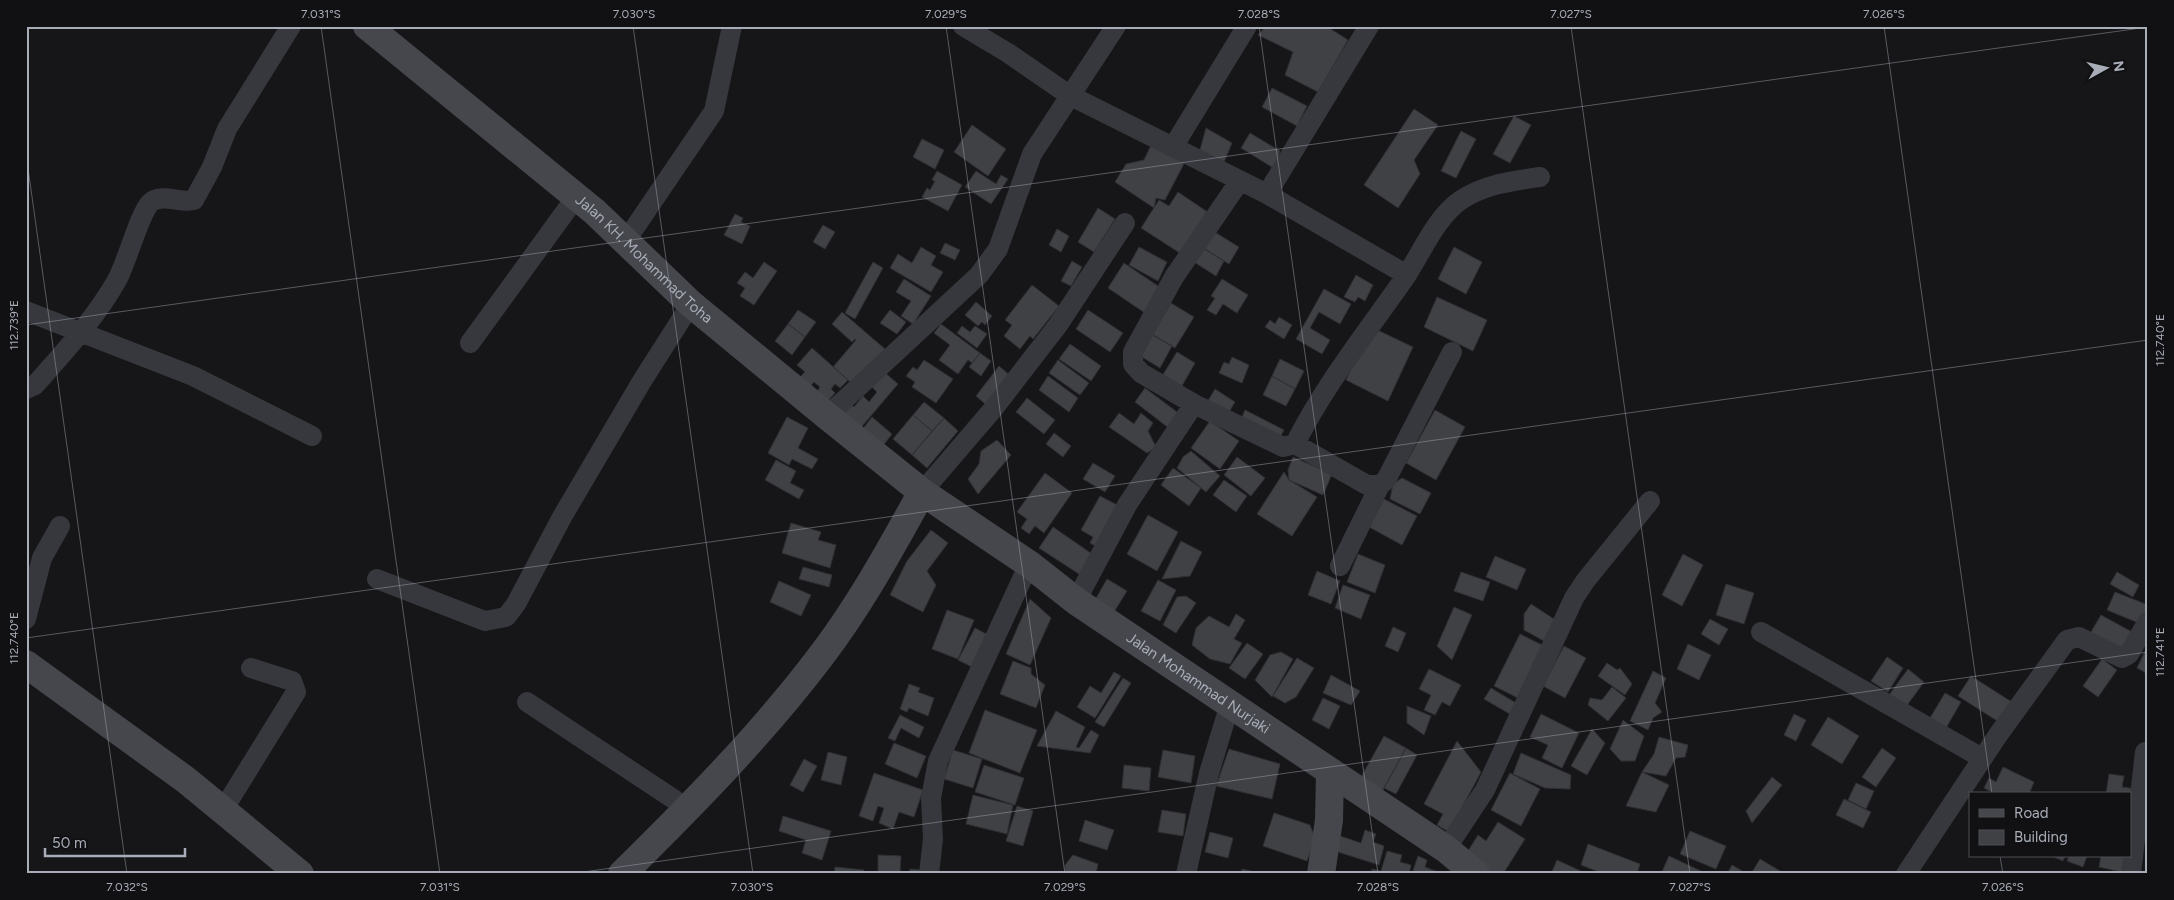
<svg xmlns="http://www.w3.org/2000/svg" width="2174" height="900" font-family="Figtree,sans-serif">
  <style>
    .building { fill: #404145; stroke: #303034 }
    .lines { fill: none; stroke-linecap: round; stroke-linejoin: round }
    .street { stroke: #37383d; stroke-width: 20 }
    .secondary { stroke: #45474d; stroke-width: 28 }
    .ticks { fill: none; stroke: #a8adb8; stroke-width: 1; stroke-opacity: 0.45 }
    .labels { text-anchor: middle; stroke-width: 5; stroke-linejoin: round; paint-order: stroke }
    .street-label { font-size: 15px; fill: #a8adb8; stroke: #111113 }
    .neatline { fill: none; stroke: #a8adb8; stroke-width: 2 }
    .ticks-label { font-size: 12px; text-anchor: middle; fill: #a8adb8 }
  </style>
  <rect width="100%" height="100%" fill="#161618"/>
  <path class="building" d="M1266,26H1326L1348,40L1318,92L1285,75L1293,52L1258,35Z
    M1272,88L1307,106L1297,126L1262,107Z
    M1414,109L1438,125L1414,160L1420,174L1398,208L1364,185Z
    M1514,116L1531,125L1510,163L1493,154Z
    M972,125L1006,149L988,176L954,152Z
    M1206,128L1232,143L1224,162L1200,150Z
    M1461,131L1476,139L1456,178L1441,171Z
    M1250,133L1280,151L1275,169L1241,148Z
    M922,139L944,150L935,169L913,157Z
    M1153,141L1187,158L1165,200L1156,198L1154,208L1115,182L1126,164L1144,160Z
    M937,171L962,185L948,211L922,197L927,188L930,190L935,181L932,180Z
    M976,171L996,184L1001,175L1008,179L991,204L965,187Z
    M1178,192L1209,213L1183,255L1141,228L1159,200L1169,206Z
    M1098,208L1115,219L1094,252L1078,242Z
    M735,214L743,218L741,222L750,226L742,244L724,235Z
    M823,225L835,232L825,249L813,242Z
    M1057,229L1069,236L1061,252L1049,245Z
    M1213,231L1239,247L1229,264L1203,248Z
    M945,243L960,250L955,260L940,253Z
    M921,247L936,256L931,265L943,272L931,292L890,268L898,254L912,263Z
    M1139,247L1167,262L1158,281L1129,265Z
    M1454,247L1482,262L1466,294L1438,279Z
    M1203,248L1224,261L1216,276L1194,262Z
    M1072,261L1082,267L1071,286L1061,281Z
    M764,262L777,271L754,305L740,296L745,288L737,283L745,272L753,278Z
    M873,262L883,268L855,319L845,313Z
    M1124,263L1161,288L1145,313L1108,288Z
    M1356,275L1373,285L1365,301L1358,297L1355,302L1344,297Z
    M904,279L931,296L913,324L901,316L911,301L896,292Z
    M1222,279L1248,295L1237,313L1223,304L1216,315L1207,310L1215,298L1211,296Z
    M1032,285L1059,306L1033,339L1030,336L1020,349L1004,336L1012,325L1005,320Z
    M1324,289L1351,304L1340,324L1319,312L1310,328L1330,340L1322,354L1296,339Z
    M1437,297L1487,320L1473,351L1424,327Z
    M976,302L992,316L985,325L982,322L978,326L965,315Z
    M1171,303L1194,317L1175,348L1152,334Z
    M798,310L816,322L805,337L788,324Z
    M890,310L906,322L897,334L880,323Z
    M1088,310L1123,333L1110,352L1076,329Z
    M842,312L885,349L854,385L833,367L856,340L855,339L852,342L832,324Z
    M1279,317L1292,325L1284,339L1265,327L1270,320L1275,324Z
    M788,324L805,337L792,355L775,341Z
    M941,324L980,353L972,363L968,360L958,374L939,360L950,345L934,333Z
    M962,326L970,332L975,326L987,334L977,348L957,333Z
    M1371,327L1413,347L1388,401L1346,380Z
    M1149,333L1172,346L1160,368L1137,354Z
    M1070,344L1101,366L1091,381L1059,359Z
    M812,348L848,380L840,388L835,384L831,389L835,393L827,402L816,393L820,387L814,382L809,388L798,379L805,372L797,365Z
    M1177,352L1195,363L1178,393L1159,381Z
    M980,353L991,361L981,376L969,367Z
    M1232,357L1249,365L1242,383L1219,373L1224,362L1229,364Z
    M1280,359L1304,371L1295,389L1272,376Z
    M924,360L953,379L936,403L912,387L915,382L906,376L913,367L917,370Z
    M1058,360L1089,383L1080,395L1049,373Z
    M999,366L1013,378L990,408L976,396Z
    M883,371L898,384L858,431L838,414L848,402L854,407L863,396L869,402L877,392L870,385Z
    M1048,376L1078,398L1069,412L1039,390Z
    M1272,376L1295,389L1286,406L1263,395Z
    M1145,388L1181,415L1170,429L1135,402Z
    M1215,389L1235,402L1226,417L1206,404Z
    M1027,398L1055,420L1044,434L1016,412Z
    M924,402L944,418L932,431L913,415Z
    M1245,410L1284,430L1278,441L1240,422Z
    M1435,410L1465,427L1436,480L1406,463Z
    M1119,413L1134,424L1141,413L1153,423L1148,431L1156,447L1147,453L1109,427Z
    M913,415L932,431L912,455L893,439Z
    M787,417L808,428L798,448L818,459L812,469L792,459L789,465L768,453Z
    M872,417L892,434L882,447L862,430Z
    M944,418L958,431L927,468L912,455Z
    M1210,421L1239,441L1220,469L1191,448Z
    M1054,433L1071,446L1063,457L1046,444Z
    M997,440L1011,455L978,494L968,479L979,464L981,451Z
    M1191,451L1220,476L1206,492L1177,468L1183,457Z
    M1237,457L1265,478L1251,496L1224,475Z
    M1293,457L1332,474L1323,495L1289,480L1288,470Z
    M776,460L796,471L790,483L804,490L799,499L765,480Z
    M1093,463L1115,476L1105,492L1083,479Z
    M1173,468L1201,488L1189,506L1161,485Z
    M1284,472L1289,480L1317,497L1292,536L1257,514Z
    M1045,473L1072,493L1044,533L1035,526L1029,534L1021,528L1027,519L1017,512Z
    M1402,478L1431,493L1420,514L1390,499L1393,484Z
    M1224,480L1247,496L1236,512L1213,495Z
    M1100,496L1123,508L1099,548L1090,543L1093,537L1081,530Z
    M1384,499L1417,516L1402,545L1369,527Z
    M1148,515L1178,532L1157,571L1127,554Z
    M791,523L821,532L818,540L836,545L830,568L782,553Z
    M1053,527L1095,556L1082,576L1039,548Z
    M931,530L948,543L927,571L936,585L923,612L890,595L907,561Z
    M1181,541L1202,552L1190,576L1162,579Z
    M1358,554L1385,565L1375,593L1347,582Z
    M1683,554L1703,565L1682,606L1662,595Z
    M1495,556L1526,569L1517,590L1486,577Z
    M803,567L832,575L829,587L799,579Z
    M1317,571L1340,581L1331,604L1308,595Z
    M1461,572L1490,582L1483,601L1454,591Z
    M2117,572L2139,585L2133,597L2110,584Z
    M1107,579L1127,591L1114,612L1095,600Z
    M1158,580L1176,590L1160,621L1141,611Z
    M779,581L811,595L801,616L770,602Z
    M1726,584L1754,593L1744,624L1716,615Z
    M1343,585L1370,595L1361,619L1335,608Z
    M2115,592L2148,605L2141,624L2107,610Z
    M1186,596L1196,603L1176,633L1163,625L1177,597Z
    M1030,599L1051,618L1030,665L1006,654Z
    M1531,604L1557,621L1553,646L1524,630V614Z
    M1454,607L1472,615L1452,660L1437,646Z
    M947,610L974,620L958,659L932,649Z
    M1236,614L1245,620L1234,639L1242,643L1230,664L1210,659L1192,645L1196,628L1209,616L1229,627Z
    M2101,615L2134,633L2122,656L2088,637Z
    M1710,619L1728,629L1719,645L1701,634Z
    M1393,627L1406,633L1398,652L1385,646Z
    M975,628L990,636L974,668L958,660Z
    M1520,634L1548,648L1522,700L1494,686Z
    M1247,643L1263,654L1245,679L1229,668Z
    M1688,644L1711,655L1699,680L1677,669Z
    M1564,646L1586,658L1565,698L1543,686Z
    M2146,649L2148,650V674L2137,668Z
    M1281,652L1293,659L1272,697L1255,680L1270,655Z
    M1887,657L1903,668L1888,692L1871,681Z
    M1297,658L1314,668L1296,697L1285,703L1273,696Z
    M2102,659L2117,670L2098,697L2083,686Z
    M1013,661L1031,668V674L1045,685L1036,708L1000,694Z
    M1607,663L1617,670L1620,668L1632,684L1625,695L1598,676Z
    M1429,669L1461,685L1450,706L1442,702L1435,715L1424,710L1431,695L1419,689Z
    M1908,669L1924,682L1905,708L1889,695Z
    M1653,671L1666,678L1655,703L1662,712L1653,718L1648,730L1630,721Z
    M1114,672L1121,676L1095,718L1077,707L1090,686L1101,693Z
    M1331,675L1360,691L1351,705L1323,693Z
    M1971,676L2015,704L2002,724L1958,696Z
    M1123,678L1131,683L1104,727L1095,722Z
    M909,684L920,688L918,692L934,698L928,716L909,708L907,712L900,709Z
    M1612,687L1626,698L1608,721L1588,705L1590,698L1602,700Z
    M1491,688L1521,706L1515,717L1484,699Z
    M1945,693L1961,702L1946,728L1930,718Z
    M1323,698L1340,706L1329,729L1312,720Z
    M1407,706L1431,716L1424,735L1407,723Z
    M985,710L1037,730L1020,773L969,753Z
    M1056,711L1085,727L1076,747L1079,748L1091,730L1099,735L1090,753L1037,746Z
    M1541,714L1579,733L1562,768L1542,758L1548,745L1530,737Z
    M1794,714L1806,720L1796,741L1784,735Z
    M900,715L924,727L919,738L901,728L895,741L888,738Z
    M1828,717L1859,736L1842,764L1811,745Z
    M1623,720L1644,736L1635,761H1621L1610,749Z
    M1592,729L1605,743L1587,775L1571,766Z
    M1384,736L1406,748L1382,792L1360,779Z
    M1659,737L1688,745L1685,757L1676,758L1666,776L1642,772L1654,754Z
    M1457,741L1481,772L1449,832L1437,825L1443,814L1424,804Z
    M894,743L926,756L917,778L885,764Z
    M1406,748L1417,755L1396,794L1384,788Z
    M1882,748L1896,758L1876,787L1862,777Z
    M1229,749L1280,764L1272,799L1216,786Z
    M953,750L982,759L973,788L944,779Z
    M1163,750L1195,756L1191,783L1158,777Z
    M828,752L847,757L841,785L821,780Z
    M1521,753L1571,775L1570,789L1545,788L1513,774Z
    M804,759L817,766L803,792L790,785Z
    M984,765L1024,778L1015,805L975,792Z
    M1124,765L1151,768L1149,791L1122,788Z
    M2003,767L2034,782L2029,794H1995L1984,788L1989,778L1996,782Z
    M1642,772L1669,785L1656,812L1626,806Z
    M874,773L923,790L914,817L899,812L893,829L879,823L884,808L878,806L873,821L859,816Z
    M1510,773L1540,789L1521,826L1491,810Z
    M2109,774L2124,776L2122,787L2136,789L2130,794H2106Z
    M1772,777L1782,785L1752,823L1746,811Z
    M1856,783L1874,791L1866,809L1848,800Z
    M973,795L1013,805L1007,834L966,824Z
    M1844,799L1871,812L1863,828L1836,815Z
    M1017,806L1033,811L1023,846L1006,841Z
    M1162,810L1186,814L1183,836L1158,832Z
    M1274,813L1310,825L1315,838L1307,861L1263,846Z
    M783,816L831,831L822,860L802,853L806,840L779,831Z
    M1085,820L1114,830L1107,850L1079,841Z
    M1498,822L1525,839L1503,874H1494L1465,856L1478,835L1486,841Z
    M1365,830L1376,834L1373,842L1384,846L1379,865L1335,851L1340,836L1361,843Z
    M1690,831L1726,846L1716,869L1680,854Z
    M1210,832L1233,838L1228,858L1205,852Z
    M1588,844L1640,864L1637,874H1604L1581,865Z
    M1387,851L1402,855L1400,862L1411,865L1409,874H1371L1372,869L1381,871Z
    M878,855L901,856L900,873H878Z
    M1073,855L1098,864L1096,874H1065V865Z
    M1418,856L1427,860L1425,867L1443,874H1412Z
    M1669,856L1703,872L1702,874H1661Z
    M2052,856H2065L2063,861Z
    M2069,856H2087L2083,867L2067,861Z
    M2101,856H2129L2126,873L2099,867Z
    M1760,859L1785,874H1751Z
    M1557,860L1587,874H1551Z
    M1732,865L1747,874H1727Z
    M835,867L864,870L863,874H834Z
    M910,869L921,870V874H909Z
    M1242,869L1262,874H1241Z"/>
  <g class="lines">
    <path class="street" d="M963,26L1008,53L1069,95L1267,194L1407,275
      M1173,147L1247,26
      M1239,182L1174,277L1133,352V364L1141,373L1194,404L1283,447L1295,444C1325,384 1368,331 1406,276C1422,252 1436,217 1461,200C1485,184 1512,181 1540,177
      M1267,194L1369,26
      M625,242L714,111L732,26
      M26,311L193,376L312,436
      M470,343L576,197
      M26,389L35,385C64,352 95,319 117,280C127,262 139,215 150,203C161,192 181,204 194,200L212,167L227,129L291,26
      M827,416L979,275L998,249L1032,154L1116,26
      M1295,444L1367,485H1380L1386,480L1452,352
      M922,492L994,408L1058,325L1125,223
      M1340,566L1380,485
      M377,579L485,621L506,617L516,604L562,517L642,381L691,304
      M1076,601L1127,505L1194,404
      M26,619L42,558L60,526
      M1761,632L1982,758
      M527,702L687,808
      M223,810L296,692L292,681L251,668
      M1446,849L1485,790L1574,598L1586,580L1650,501
      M929,874L933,839L931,798L938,761L1029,564
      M1186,874L1209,773L1230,704
      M1906,874L1998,735L2067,640L2079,637L2122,658L2129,654L2148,621
      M2131,874L2145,752"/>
    <g class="secondary">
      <path id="s1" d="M367,26L595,212L691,304L827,416L922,492L1029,564L1076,601L1446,849L1476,874"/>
      <path d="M26,664L186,780L300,874"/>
      <path d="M622,874C692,805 762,734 821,656C860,605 891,548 922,492"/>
      <path d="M1321,874L1329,820L1330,773"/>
    </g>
  </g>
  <path class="ticks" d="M321,26L440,874M633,26L753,874M946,26L1065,874M1259,26L1378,874M1571,26L1690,874M1884,26L1992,794M26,154L127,874M26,325L2148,27M26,638L2148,340M2000,856L2003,874M569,874L2148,652"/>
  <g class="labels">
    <g class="street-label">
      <text dy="5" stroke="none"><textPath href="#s1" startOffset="362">Jalan KH. Mohammad Toha</textPath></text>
      <text dy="5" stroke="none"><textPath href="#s1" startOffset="1061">Jalan Mohammad Nurjaki</textPath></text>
    </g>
  </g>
  <rect width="2174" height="900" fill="none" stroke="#111113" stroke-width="55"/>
  <rect x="1969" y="792" width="162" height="65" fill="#111113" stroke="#4d4f55"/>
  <rect x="1979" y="809" width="25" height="8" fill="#45474d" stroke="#4d4f55"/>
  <text x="2014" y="818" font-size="15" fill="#a8adb8">Road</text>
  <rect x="1979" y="830" width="25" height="15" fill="#404145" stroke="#4d4f55"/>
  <text x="2014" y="842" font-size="15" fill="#a8adb8">Building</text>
  <g transform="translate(2106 68) rotate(82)" stroke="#111113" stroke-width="4" paint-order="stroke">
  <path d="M0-4L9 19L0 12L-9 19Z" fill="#a8adb8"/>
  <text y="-8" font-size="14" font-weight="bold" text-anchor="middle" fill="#a8adb8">N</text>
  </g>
  <path d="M45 848v8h140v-8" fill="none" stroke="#a8adb8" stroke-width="2.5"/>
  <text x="52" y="848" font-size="15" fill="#a8adb8" stroke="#111113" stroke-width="4" paint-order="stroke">50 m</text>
  <rect x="28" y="28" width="2118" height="844" class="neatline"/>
  <g class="ticks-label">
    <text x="321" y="18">7.031°S</text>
    <text x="634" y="18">7.030°S</text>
    <text x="946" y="18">7.029°S</text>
    <text x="1259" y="18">7.028°S</text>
    <text x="1571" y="18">7.027°S</text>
    <text x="1884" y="18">7.026°S</text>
    <text transform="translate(14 325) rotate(-90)" y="4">112.739°E</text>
    <text transform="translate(2160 340) rotate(-90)" y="4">112.740°E</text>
    <text transform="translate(14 638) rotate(-90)" y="4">112.740°E</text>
    <text transform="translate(2160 652) rotate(-90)" y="4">112.741°E</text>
    <text x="127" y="891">7.032°S</text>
    <text x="440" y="891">7.031°S</text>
    <text x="752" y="891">7.030°S</text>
    <text x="1065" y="891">7.029°S</text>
    <text x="1378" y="891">7.028°S</text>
    <text x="1690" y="891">7.027°S</text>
    <text x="2003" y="891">7.026°S</text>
  </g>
</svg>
